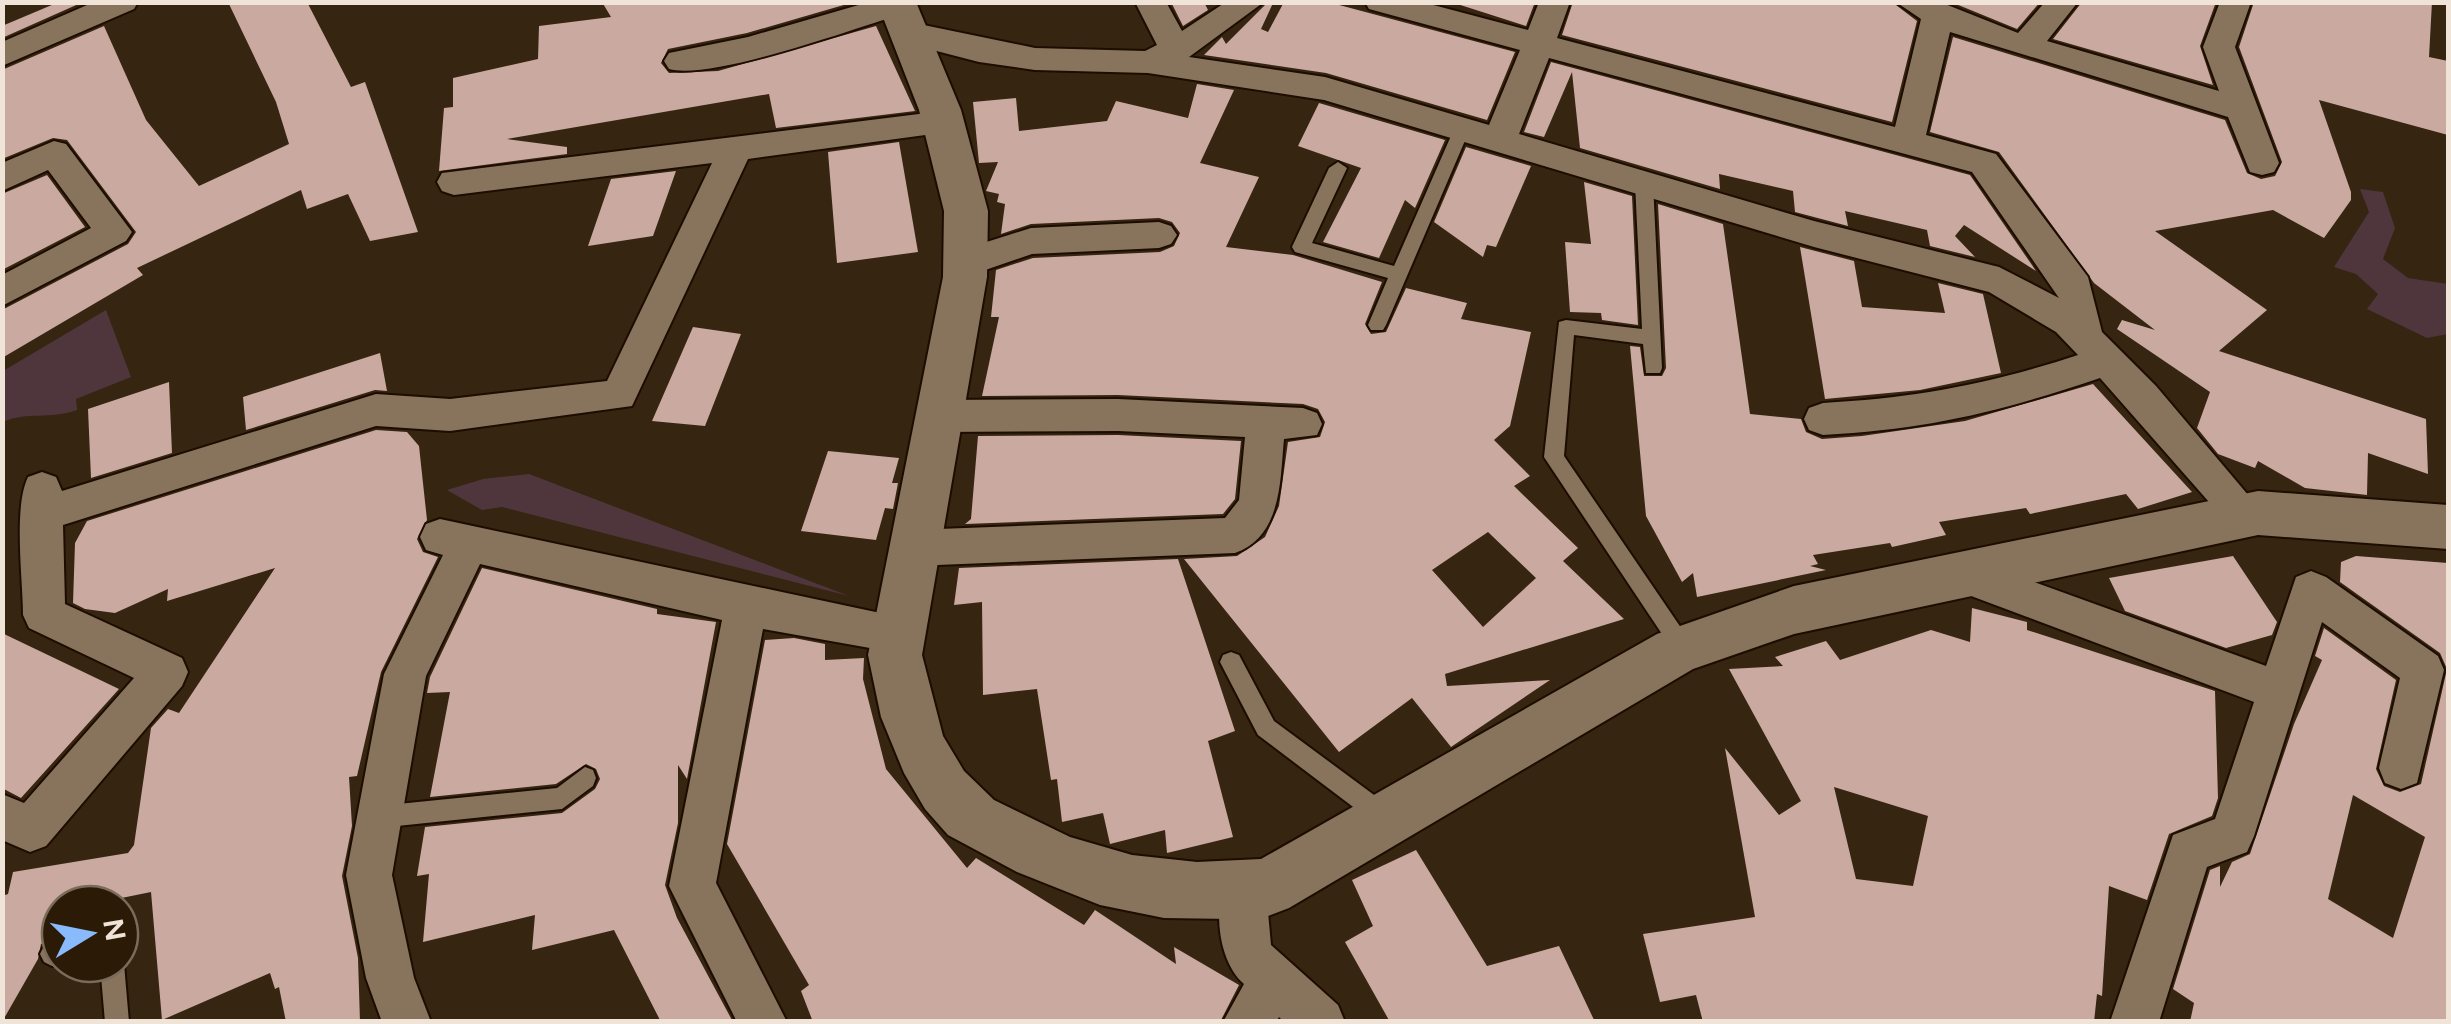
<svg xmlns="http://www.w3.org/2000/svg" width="2451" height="1024" font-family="Figtree,sans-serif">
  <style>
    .green { fill: #4f363d }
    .building { fill: #caa9a1; fill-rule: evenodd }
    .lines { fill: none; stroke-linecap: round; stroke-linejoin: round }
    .service-casing { stroke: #1d0d00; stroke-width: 4 }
    .minor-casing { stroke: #1d0d00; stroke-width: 4 }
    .tertiary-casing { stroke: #1d0d00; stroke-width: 4 }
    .service { fill: #88745d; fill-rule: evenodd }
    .minor { fill: #88745d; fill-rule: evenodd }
    .tertiary { fill: #88745d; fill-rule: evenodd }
  </style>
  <rect width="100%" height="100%" fill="#362510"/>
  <path class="green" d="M2360,189L2383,192L2395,228L2383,259L2408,278L2448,284V334L2427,338L2367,309L2378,294L2356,274L2334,267L2369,212Z
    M106,310L131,377L76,399L77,410C48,420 27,411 3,422V371Z
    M529,474L849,596L502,507L482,510L447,490L483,479Z"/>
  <path class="building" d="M59,2H83L2,38V26Z
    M228,2H307L351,87L365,82L418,232L370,241L348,194L307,209L301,190L137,268L143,275L2,358V310L128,244L136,232L67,140L53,138L2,159V70L104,26L146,120L199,186L289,144L276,102Z
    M602,2H854L747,33L668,49L661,63L669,73L718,71L876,26L915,111L776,128L769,94L507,139L567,147V154L439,171L444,108L453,107V78L538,59L539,26L611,17Z
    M1171,2H1204L1208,10L1183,26Z
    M1268,2L1273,3L1261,29L1268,32L1284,2H1328L1515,52L1487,120L1326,73L1204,55L1222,37L1226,44Z
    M1451,2H1535L1526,26Z
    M1573,2H1892L1917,21L1892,122L1562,35Z
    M1951,2H2040L2017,29Z
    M2082,2H2216L2200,46L2213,85L2053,39Z
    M2254,2H2432L2429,57L2448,61V135L2319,100L2351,192V200L2324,238L2273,210L2155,231L2267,310L2219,351L2426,419L2428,474L2368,453L2367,495L2305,488L2258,461L2255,468L2218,454L2197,428L2210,392L2117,329L2122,320L2155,330L2094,283L1999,152L1930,132L1953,37L2225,120L2247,173L2261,179L2275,176L2282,162L2239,47Z
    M1551,62L1970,175L2036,271L1964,225L1955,236L1975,257L1930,246L1927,230L1845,211L1848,226L1795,212L1793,191L1719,174L1720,189L1580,148L1572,72L1544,137L1524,132Z
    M1197,84L1234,90L1200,163L1259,177L1226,247L1293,255L1382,282L1365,324L1371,334L1386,332L1406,288L1467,303L1461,319L1531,332L1510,426L1494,440L1530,476L1514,486L1578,548L1563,561L1624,619L1445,674L1447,686L1550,680L1451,747L1412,698L1339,752L1184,559L1237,556L1265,537L1279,506L1288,442L1320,437L1325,422L1318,409L1303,404L1118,395L982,396L999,317H991L996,270L1033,258L1160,252L1174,246L1180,233L1172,222L1159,218L1031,224L1001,234L1005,204L997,202L999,194L986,191L998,162L979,163L973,102L1016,98L1019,131L1107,121L1116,101L1188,118ZM1488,532L1536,578L1483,627L1432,570Z
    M1319,103L1445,140L1415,208L1405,200L1379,258L1323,242L1361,168L1298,146Z
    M899,142L918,252L837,263L828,152Z
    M1466,147L1531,166L1496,247L1487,245L1483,257L1434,222Z
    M676,171L653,236L588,246L611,179Z
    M47,175L85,227L2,270V194Z
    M1584,182L1632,196L1638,325L1602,320L1601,313L1570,312L1565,242L1591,244Z
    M1658,204L1723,224L1750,414L1801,419L1806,432L1822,439L1862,436L1965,421L2093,384L2192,492L2138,509L2126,494L2030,514L2026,508L1939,522L1946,535L1892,547L1890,543L1813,555L1818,564L1810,566L1826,570L1697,597L1693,573L1682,582L1646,516L1630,346L1640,347L1644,376H1662L1666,368Z
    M1800,247L1854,261L1862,307L1945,313L1938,283L1983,294L2001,373L1920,390L1825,399Z
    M693,327L741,334L705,426L652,421Z
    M380,353L387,391L375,390L246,430L243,397Z
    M169,382L172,453L91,478L88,409Z
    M376,430L407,432L419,446L427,520L417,539L423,552L438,557L381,672L357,776L349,777L352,826L342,876L358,958L360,1022H286L279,987L275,989L270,973L162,1020L151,892L92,904H60V917L48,941L41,944L38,959L2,1022V896L8,894L13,872L128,853L134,845L151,728L168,709L179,713L275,568L167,601L168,589L115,613L85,609L73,603L75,543L87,521Z
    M1118,435L1241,441L1235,499L1223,514L965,524L971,519L978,436Z
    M828,451L899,458L892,483H898L893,509L885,508L876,540L801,531Z
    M2233,556L2277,622L2272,635L2226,648L2125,611L2109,578Z
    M2356,556L2448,563V1022H2190L2194,1003L2173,989L2210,870L2220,866V887L2232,862L2250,854L2294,724L2322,660L2315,656L2324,628L2396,680L2376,769L2384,786L2400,792L2421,784L2447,669L2440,653L2340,582L2341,562ZM2353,795L2425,837L2393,938L2328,899Z
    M1178,559L1235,731L1208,741L1233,837L1167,853L1165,830L1110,844L1103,813L1062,822L1057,779L1051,780L1037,689L983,695L982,602L954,605L959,568Z
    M482,568L657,609V614L716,622L687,779L678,765V823L665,885L677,918L733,1022H661L614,930L532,950L535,915L423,942L429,874L417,876L425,827L562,813L595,789L600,779L596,769L586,764L556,784L430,797L450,692L427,693L430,677Z
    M1972,608L2027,622V630L2215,691L2218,798L2212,816L2169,834L2147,900L2109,886L2102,996L2097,994L2094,1022H1703L1696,995L1660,1002L1643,934L1755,917L1725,748L1779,815L1801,801L1729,669L1783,666L1775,657L1826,641L1840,660L1931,630L1970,642ZM1834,787L1928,816L1913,886L1856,879Z
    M2,633L119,689L21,798L2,788Z
    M794,638L825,644V660L864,658L863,679L886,769L967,868L976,858L1084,925L1095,910L1176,964L1174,947L1239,985L1220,1022H813L801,991L809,985L727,844L765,640Z
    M1416,850L1487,966L1559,946L1595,1022H1390L1345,942L1373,926L1352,880Z"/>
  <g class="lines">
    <defs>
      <path id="service" d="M1462,123L1470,129L1386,325L1383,330H1371L1368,325L1388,278L1295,252L1292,247L1329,168L1338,162L1347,168L1312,243L1394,266L1454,129Z
        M1644,177L1653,183L1662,368L1660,373H1646L1643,344L1574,335L1564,456L1690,641L1694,648L1690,655L1683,658L1676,655L1544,457L1559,322L1566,320L1642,329L1635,183Z
        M1231,652L1239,655L1274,721L1393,809L1396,817L1393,825L1385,828L1377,825L1258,735L1220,662L1223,655Z
        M585,767L593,770L596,778L593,786L562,809L378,828L370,825L367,817L370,809L378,806L557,788Z
        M60,940V964L52,966L44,962L40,954L44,946Z
        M120,955L124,964L129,1022H105L100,964H120Z"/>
      <path id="minor" d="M94,2H138L134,9L2,66V42Z
        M869,2L913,5L908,12C859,27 711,81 669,69L664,61L669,53L748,37Z
        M1135,2H1166L1182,31L1226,2H1264L1189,57L1325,77L1489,125L1520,50L1369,9L1365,2H1422L1528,30L1539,2H1570L1557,38L1895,127L1921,19L1896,2H1940L2018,33L2045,2H2078L2047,41L2219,91L2203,47L2220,2H2251L2235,47L2279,163L2274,172L2262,175L2250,172L2228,117L1950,32L1926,135L1996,154L2088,277L2102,332L2156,386L2265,515L2259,527L2245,532L2231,527L2100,378C1999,412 1930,429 1823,435L1809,430L1804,419L1809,408L1823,403C1915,398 1990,384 2078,355L2056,332L1989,292L1814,247L1324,100L1148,73L1035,70L979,62L898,41L893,33L898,25L909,22L1035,48L1145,51L1157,45ZM1549,58L1972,172L2059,298L1999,267L1814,221L1519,134Z
        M943,111L955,115L960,123L955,131L748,159L632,406L450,431L376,426L63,525L65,604L182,658L188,672L182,686L46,846L30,852L2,840V794L24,803L134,678L29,628L23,615C23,579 13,508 28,477L42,472L56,477L62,491L376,394L450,399L607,381L712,163L454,195L442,191L437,182L442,173Z
        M54,141L66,144L132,232L126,241L2,306V275L91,228L48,170L2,191V163Z
        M1159,222L1171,226L1177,235L1171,244L1159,248L1032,254L965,277L952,273L947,263L952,253L1031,228Z
        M1118,399L1303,408L1317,413L1322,424L1317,435L1284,439C1280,481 1282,536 1235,553L912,566L898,561L892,548L898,535L912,530L1225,518L1239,500L1245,437L1118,431L938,432L924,427L919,416L924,405L938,400Z
        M440,519L913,620L919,634L913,648L898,653L763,629L716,883L787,1022H737L669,886L722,620L480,564L426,676L392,875L414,978L431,1022H382L366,978L346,875L384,674L443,555L426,550L420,537L426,524Z
        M1962,556L2266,666L2296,577L2311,571L2326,577L2438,656L2444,670L2417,783L2401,789L2385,783L2379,768L2400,678L2322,622L2254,836L2247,852L2207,867L2159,1022H2110L2173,835L2215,819L2254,702L1947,587L1941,574L1947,561Z
        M1243,867L1259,874L1266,890L1271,945L1338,1005L1345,1022H1284L1279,1017L1276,1022H1223L1244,984C1217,960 1213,906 1227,874Z"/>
      <path id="tertiary" d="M877,2H916L961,110L988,211L987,277L922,655L943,736L964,771L994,800L1070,837L1132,855L1197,862L1261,859L1657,634L1794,586L2258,491L2448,505V549L2258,535L1794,634L1693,669L1289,908L1268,916L1232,919L1164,918L1100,905L1017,872L948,835L925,809L904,773L881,717L868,655L943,277L944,211L919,110Z"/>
    </defs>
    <use href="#service" class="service-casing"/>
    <use href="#minor" class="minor-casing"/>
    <use href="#tertiary" class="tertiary-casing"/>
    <use href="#service" class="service"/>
    <use href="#minor" class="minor"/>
    <use href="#tertiary" class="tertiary"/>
  </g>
  <rect width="2451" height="1024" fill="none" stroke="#f0e4d8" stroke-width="10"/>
  <g transform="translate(90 934) rotate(80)"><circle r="48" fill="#2b1b06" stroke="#7a6b5a" stroke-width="2.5"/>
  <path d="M0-8L18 38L0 25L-18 38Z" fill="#89bafc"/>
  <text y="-15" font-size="28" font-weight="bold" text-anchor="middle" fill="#f0e4d8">N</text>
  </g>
</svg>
